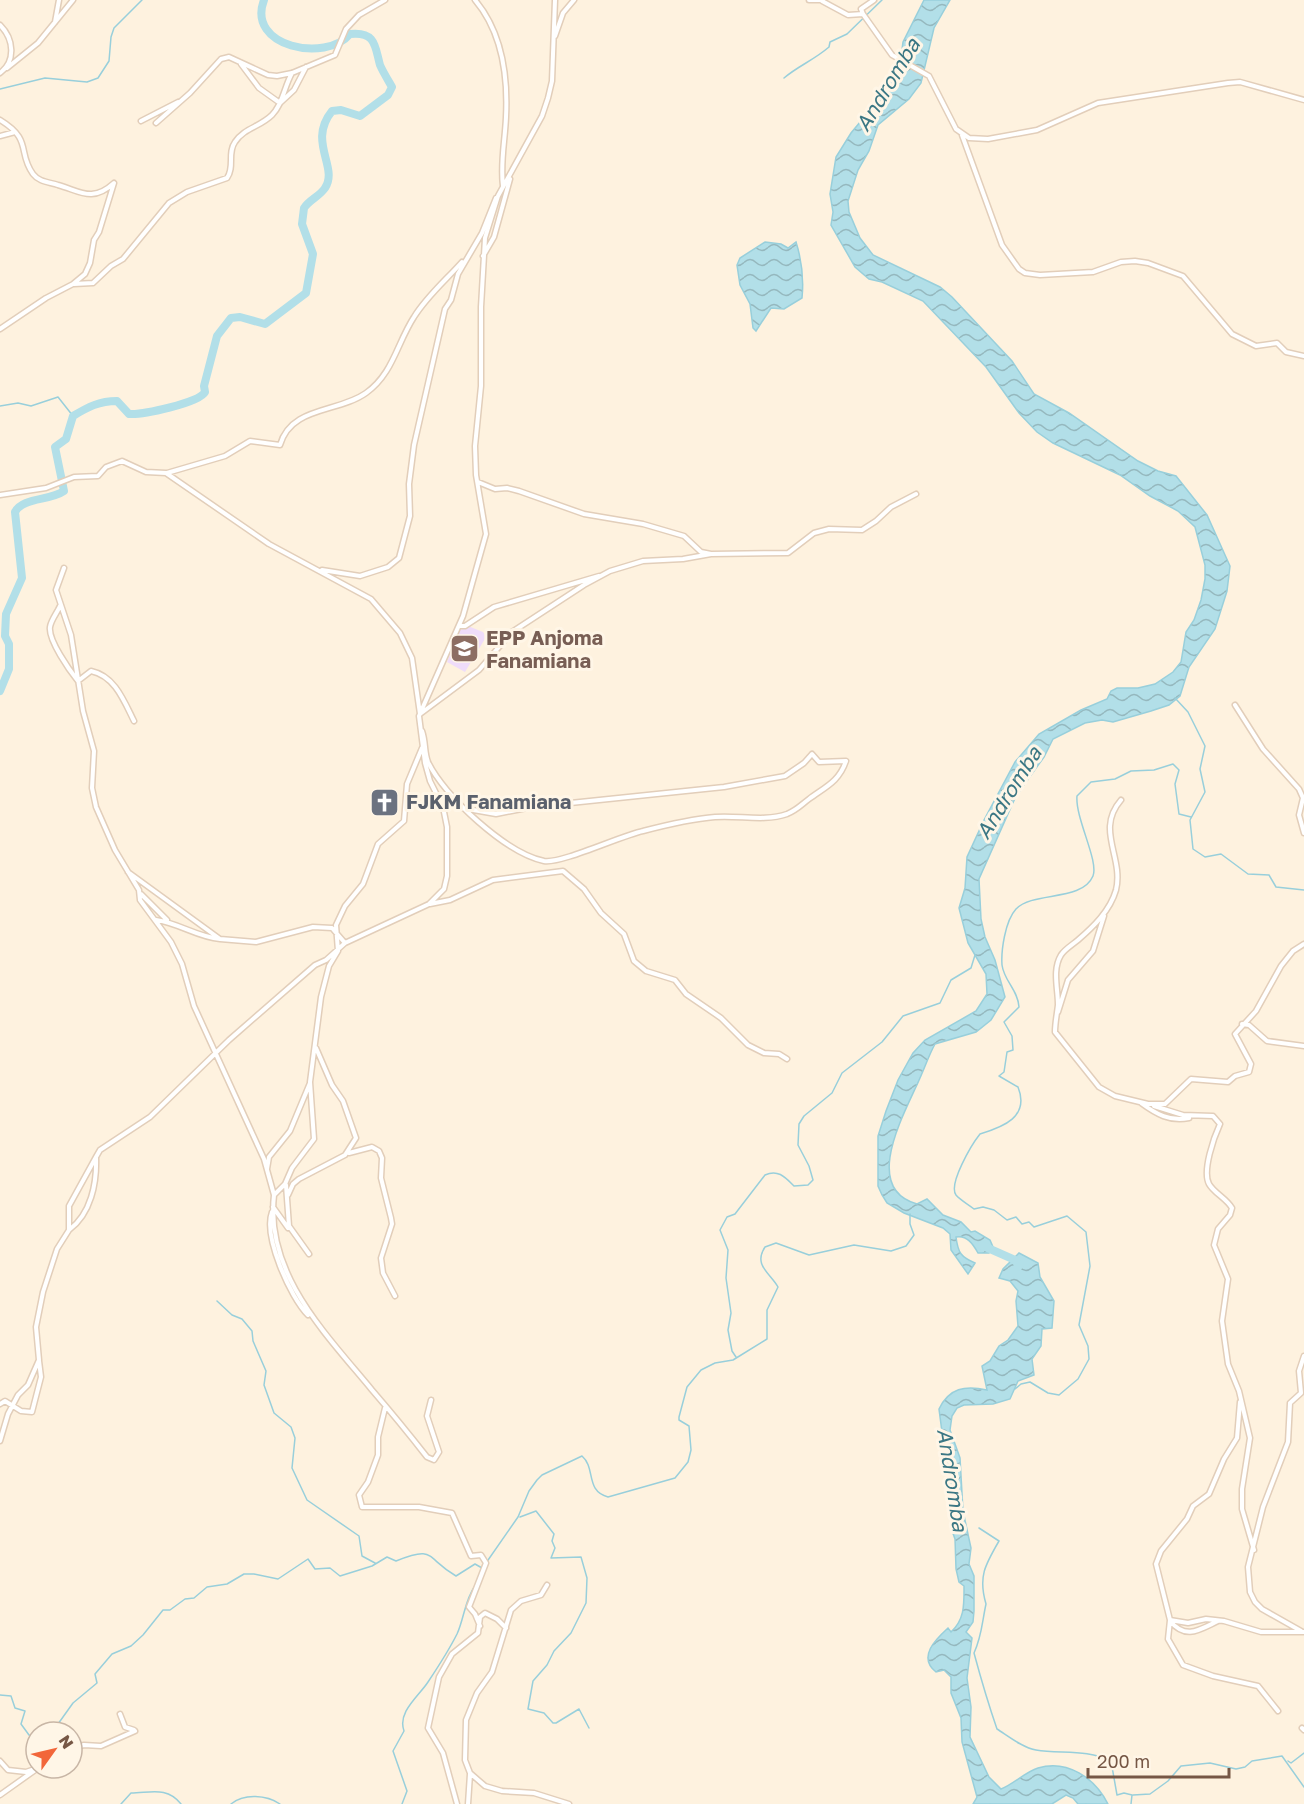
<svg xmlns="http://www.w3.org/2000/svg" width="1304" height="1804" font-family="'Golos Text',sans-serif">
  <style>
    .education { fill: #efdcfa }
    .water { fill: url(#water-waves); stroke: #98cfdb; stroke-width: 1.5 }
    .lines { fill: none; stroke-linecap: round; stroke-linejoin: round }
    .stream { stroke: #98cfdb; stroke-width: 1.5 }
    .river { stroke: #b2dfe8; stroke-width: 8 }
    .minor-casing { stroke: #e2ceba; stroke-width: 7 }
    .minor { stroke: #fff; stroke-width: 4 }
    .labels { text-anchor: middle; stroke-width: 6; stroke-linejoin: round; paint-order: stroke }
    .education-label { font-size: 20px; font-weight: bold; fill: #785e54; stroke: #fff6e7; text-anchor: start }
    .worship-label { font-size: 20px; font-weight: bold; fill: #5b616d; stroke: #fff6e7; text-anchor: start }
    .water-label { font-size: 21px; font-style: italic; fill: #3b7784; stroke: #fff6e7 }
  </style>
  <defs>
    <pattern id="water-waves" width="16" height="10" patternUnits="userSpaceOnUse" patternTransform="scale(1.5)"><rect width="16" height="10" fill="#b2dfe8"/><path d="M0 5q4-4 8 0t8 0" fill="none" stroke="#95b8be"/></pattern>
  </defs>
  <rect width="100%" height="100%" fill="#fef2df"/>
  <path class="education" d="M468,626L483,632L486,637L465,672L447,662L460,630Z"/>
  <path class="water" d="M924,0H950L934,28L921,83L909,99L878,125L869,151L858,170L848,201L849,212L860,238L873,255L940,287L952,297L1012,361L1034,394L1069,413L1138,461L1158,471L1176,476L1207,515L1230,566L1227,591L1215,629L1189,667L1180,696L1169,705L1151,711L1113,722L1102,720L1085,723L1053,739L1044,757L1016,796L979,879L981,919L985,937L995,960L1005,997L991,1020L976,1032L935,1044C929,1055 925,1067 920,1078C906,1111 860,1188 917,1204L927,1199L943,1215L961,1222L971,1232L975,1231L990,1240L993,1247L989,1253H978C973,1244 967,1235 956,1237C958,1253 961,1257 975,1263L968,1274L951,1250L950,1234L943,1228L904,1213L887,1203L882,1195L878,1186V1136L886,1111L898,1080L913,1053L925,1040L976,1011L987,994L986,974L968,943L959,908L965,888L967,857L984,820L1015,762L1039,734L1081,710L1107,699L1111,691L1117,688H1138L1155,684L1173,672L1181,662L1186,632L1194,620L1201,600L1205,579V565L1195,527L1178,511L1150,496L1120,475L1053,443L1037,432L1019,413L986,367L923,301L882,282L869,279L855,267L831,225L833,212L830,194L836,157L851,133L880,98L887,79L901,57L903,42Z
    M765,242L781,244L788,248L796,242C802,261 804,278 802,298L784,309L771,308L756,331L753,328L750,304L740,285L737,265L740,258Z
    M1019,1253L1038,1263L1040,1277L1054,1301L1052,1328L1042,1329L1041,1346L1032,1359L1034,1375L1018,1381L1010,1399L993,1404L964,1405L957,1408L952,1416L950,1430L960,1458L963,1511L971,1548L969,1564L974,1576V1611L973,1622L966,1632L972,1638L967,1678L971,1707L970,1737L989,1777L1001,1789C1014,1784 1025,1772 1038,1768C1067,1759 1095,1778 1108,1804H1078L1073,1798L1066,1795L1052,1804H973L977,1797L962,1742L961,1718L951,1693V1677L944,1670L936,1672C917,1657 936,1639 948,1628L951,1632C965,1619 964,1604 964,1586L959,1582L956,1569L955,1539L951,1528L950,1493L939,1409C949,1388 965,1385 987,1390L982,1366L990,1361L999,1346L1008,1340L1018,1326L1016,1301L1018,1291L1010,1281L999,1278L1003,1269Z"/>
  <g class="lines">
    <path class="stream" d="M784,78C798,66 814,60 829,47L830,42L847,34L882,0
      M0,89L45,78L87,82L98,78L109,61L111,37L114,28L142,0
      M0,406L18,403L31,406L58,397L73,416
      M1175,698L1188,712L1205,746L1200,769L1205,792L1190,820L1193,849L1205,857L1221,854L1248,874L1269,875L1276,887L1304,890
      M217,1301L232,1315L242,1319L252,1331L253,1341L266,1371L264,1385L274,1413L291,1427L295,1438L292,1468L307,1500L359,1536L362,1556L375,1563
      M736,1357L732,1351L728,1330L731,1313L726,1278L728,1250L720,1230L727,1217L735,1214L765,1175C778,1169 785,1177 794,1186L808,1185L813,1180L809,1166L798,1145L799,1124L804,1116L832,1093L842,1073L882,1042L903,1016L940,1003L951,980L971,968L975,955
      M1015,1389L1021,1384L1030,1382L1048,1393L1059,1395L1078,1379L1089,1359L1088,1346L1079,1325L1090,1266L1086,1232L1067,1216L1034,1227L1029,1222L1022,1224L1016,1217L1007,1220L994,1210L983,1207L974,1209C968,1204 960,1200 956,1195C948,1184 972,1144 980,1134C1003,1127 1030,1117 1018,1087L999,1076L1004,1072L1007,1052L1013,1050L1012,1036L1004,1022L1019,1007C1018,990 1004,981 1002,965C1001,951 1005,921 1016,909C1033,891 1082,902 1093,876C1099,861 1075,818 1077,796L1091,782L1115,779L1131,771L1154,770L1173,764L1179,770L1175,784L1179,814L1191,817
      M520,1517L536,1511L554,1534L552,1541L555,1548L551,1558L581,1557L587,1578L586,1603L571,1633L554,1651L547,1665L533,1681L528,1709L544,1713L553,1723H556L579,1709L589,1728
      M979,1528L999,1541C985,1565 978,1577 986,1604C982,1622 982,1636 974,1653C981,1679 988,1703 997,1729C1008,1736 1023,1748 1036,1750C1061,1754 1087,1749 1111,1761L1117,1795L1124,1793L1132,1795L1131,1804
      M486,1563L518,1517L529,1491L537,1480L542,1475L582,1456C596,1468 585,1491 608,1497L675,1478L688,1462L691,1450L689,1426L679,1420V1417L687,1387L701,1370L715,1363L733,1360L767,1339V1310L778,1287C770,1273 753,1265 765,1247L776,1243L809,1255L854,1245L891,1251L906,1246L914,1235L910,1224V1214
      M0,1695L11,1696L15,1708L25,1711L21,1724L29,1735L36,1736
      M46,1732L58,1724L73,1703L97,1683L95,1674L112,1654L131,1646L143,1635L163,1610H170L185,1599L194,1598L207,1587L227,1584L244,1574H254L278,1579L308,1559L315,1569L330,1568L340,1576L372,1566L387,1557L396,1561C436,1545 425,1558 456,1576L475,1564L482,1568
      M1288,1761L1291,1763L1304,1753
      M1133,1795L1150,1794L1168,1781L1181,1766L1210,1763L1236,1769L1245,1767L1252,1761L1282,1756L1304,1787
      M121,1804L131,1793C150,1793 167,1786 181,1804
      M231,1804C244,1793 267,1795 280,1804
      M402,1804L407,1791L393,1751L404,1731C397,1712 419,1696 428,1682C438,1667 449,1650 457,1634C464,1619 465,1599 475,1586"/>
    <path class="river" d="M0,691L9,669V644L5,636L6,614L22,578L15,512C23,497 50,501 64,491L55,447L66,439L73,416C88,407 99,401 117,401L129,414C142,415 199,403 205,392L204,386L217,336L231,318L240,317L265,324L306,293L313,254L302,224L304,208C309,200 320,196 325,188C339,167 307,142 332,111L341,110L360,116L388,95L392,87C388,80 383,72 380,65C375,47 376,31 350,34C326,63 246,47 264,0
      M981,1245L1015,1260L1019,1266"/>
    <defs>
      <path id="minor" d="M475,0C502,32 508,77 506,117C505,141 500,163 503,186
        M809,0H823
        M822,1L848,15L863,14
        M863,14L892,55L929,76L956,129L969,138L988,139L1037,130L1098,103L1228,83L1240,82L1304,100
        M863,14L861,9L874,0
        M55,22L59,0
        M0,25C14,39 16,61 0,73
        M555,36L563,13L574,0
        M241,64L259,88L280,103L294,90L306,67
        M7,68L38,43L73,0
        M0,120C33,140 17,152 33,174C39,182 49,182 58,185C80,191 92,203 114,183L99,232L94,240L90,263L85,274L73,284L46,298L0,329
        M141,121L178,102
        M156,123L190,93L221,59L229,57L268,75L277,76L292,73L335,55L346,29L359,15L385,0
        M962,135L1002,245L1019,269L1025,273L1040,275L1093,272L1121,262L1135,261L1148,263L1183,276L1232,334L1256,346L1277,343L1286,352L1304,356
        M0,136L15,132
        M483,256L494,237L510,179
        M74,284L93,283L111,266L123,259L169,203L187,192L227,178C235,167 227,153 235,142C244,128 260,127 272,115C283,104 284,87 292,73
        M167,473L225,456L250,441L280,445C291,406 338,413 366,393C393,374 397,343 414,317C427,296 446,280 462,262
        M478,482L495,489L507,488L519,491L584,514L643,524L684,536L701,552L711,554L788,553L814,533L829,529L862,530L876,521L891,507L916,494
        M0,495L46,488L74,477L98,476L106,467L122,461L146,472L166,473L269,544L371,599L400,633L412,658L420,714L479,670L512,632L584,585L610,571L643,561L683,559L711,554
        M64,568L56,590L71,635L83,711L94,751L92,788L96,807L115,850L139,890L140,900L171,942L182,964L194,1006L264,1159L274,1195
        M322,570L360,576L388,567L399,558L410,516L409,484L414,445L445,309L451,300L458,274L482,233L496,198
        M60,606C57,613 51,620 50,627C48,640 70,671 78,681L91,671C115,676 124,701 134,721
        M459,626H465L494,607L599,576
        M1235,705L1263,749L1299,789L1303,798L1299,815L1304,833
        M422,731C426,742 424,752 428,762C444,796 506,853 544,861C561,864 620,836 643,831C666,825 691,819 715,817C739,815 764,822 787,814C797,810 801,805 809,799C825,787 839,782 846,761L819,762L812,754L804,763L785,776L724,787L532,807L496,814L462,808
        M422,748L407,784L404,821L378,844L363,884L345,906L336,925L338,951L329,966L321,997L310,1082L314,1139L292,1168L285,1184L274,1195C265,1274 326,1334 372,1390C391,1412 409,1434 427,1457L434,1460L439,1452L427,1416L431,1400
        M1121,800C1095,830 1124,857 1116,890C1110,911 1093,927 1078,940C1072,945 1065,949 1061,955C1052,970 1058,988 1058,1005C1057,1014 1055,1023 1055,1032L1099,1087L1115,1096L1148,1104H1165L1191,1079L1228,1082L1235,1076L1249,1072L1251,1064L1235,1034L1256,1011L1281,966L1293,951L1304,944
        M128,872L220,939L256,942L313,927L332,928L345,943L429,904L444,889L447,876V827L443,807L430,781L425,763L419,716L463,616L486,534L476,475L475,446L481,386V307L485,238L498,196L542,116L548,98L552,81L555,0
        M141,894L167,920
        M430,904L450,900L493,880L563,871L584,889L601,913L624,934L634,961L646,971L675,980L686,994L721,1018L748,1045L764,1053L779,1054L787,1059
        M156,920C179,923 197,937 220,939
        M1058,1012L1068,980L1093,951L1104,916
        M1242,1024L1249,1025L1267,1041L1304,1046
        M1141,1103C1156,1114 1170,1122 1189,1118
        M1154,1106L1183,1115L1213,1116L1220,1124C1214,1137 1202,1171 1209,1184C1214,1193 1226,1198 1232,1208L1230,1215L1218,1229L1214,1245L1228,1279L1222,1321L1228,1364L1239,1391L1250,1438L1242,1489V1509L1254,1550
        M349,1153L372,1147L379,1151L382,1158L381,1178L391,1218L392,1224L381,1258L383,1273L395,1296
        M267,1169L269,1157L290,1131L310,1083
        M286,1185L289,1226L309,1254
        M288,1195L293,1184L299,1179L345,1155L356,1138L343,1101L332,1085L316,1048
        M273,1207L288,1228
        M272,1212C263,1236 290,1297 308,1315
        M69,1230C91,1214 97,1183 96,1157
        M1240,1402L1237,1438L1224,1459L1209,1494L1193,1506L1187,1519L1161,1551L1156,1564L1170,1620L1168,1639L1183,1665L1213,1676L1258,1686L1278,1711
        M0,1404L5,1401L21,1411L32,1412L41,1377L39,1361
        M385,1408L378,1437V1455L368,1482L359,1495L362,1507H419L452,1513L471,1556L481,1555L486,1563L469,1607L475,1614L480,1626
        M0,1441L8,1414L18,1395L28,1385L39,1360L36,1327L43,1292L57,1249L69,1230V1206L96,1157L100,1150L150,1117L229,1040L315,965L326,960L345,943
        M547,1585L541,1595L521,1601L511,1610L492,1672L477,1693L466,1720L465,1760L470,1773L485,1786L502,1791L534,1793L569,1804
        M1170,1620L1188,1623L1206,1619L1224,1621L1261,1632H1304
        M1170,1621C1186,1640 1199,1630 1218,1621
        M1301,1631L1262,1609L1255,1602L1250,1592L1248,1567L1263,1507L1288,1442L1290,1403L1301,1393L1299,1371L1304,1356
        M120,1714L125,1727L134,1730
        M1302,1728L1304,1730
        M72,1748L84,1745L101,1746L135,1731
        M0,1761L8,1770L26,1772L35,1769
        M0,1795L38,1768
        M457,1804L443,1753L428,1728L439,1677L452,1654L478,1633L480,1617L485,1613L497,1619L506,1628
        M468,1804L470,1774"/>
    </defs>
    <use href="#minor" class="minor-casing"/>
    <use href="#minor" class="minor"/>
  </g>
  <defs>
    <symbol id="school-square" viewBox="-11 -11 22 22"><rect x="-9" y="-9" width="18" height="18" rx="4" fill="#8d6e63" stroke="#fff6e7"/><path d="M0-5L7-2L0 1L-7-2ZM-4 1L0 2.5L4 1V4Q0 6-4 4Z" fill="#fff"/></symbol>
    <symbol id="church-square" viewBox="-11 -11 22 22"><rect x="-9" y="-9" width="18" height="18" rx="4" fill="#6b7280" stroke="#fff6e7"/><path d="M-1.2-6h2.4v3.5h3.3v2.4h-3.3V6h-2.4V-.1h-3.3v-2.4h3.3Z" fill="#fff"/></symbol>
  </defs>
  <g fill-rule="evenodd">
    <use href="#school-square" x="448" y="632" width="33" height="33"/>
    <use href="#church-square" x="368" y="786" width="33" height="33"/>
  </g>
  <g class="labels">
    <g class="education-label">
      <text x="486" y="645">EPP Anjoma<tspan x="486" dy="23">Fanamiana</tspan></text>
    </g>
    <g class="worship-label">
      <text x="406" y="809">FJKM Fanamiana</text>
    </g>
    <g class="water-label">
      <text transform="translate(888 85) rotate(-59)" y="7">Andromba</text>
      <text transform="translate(1009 793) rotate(-58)" y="7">Andromba</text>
      <text transform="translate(952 1480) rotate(81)" y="7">Andromba</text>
    </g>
  </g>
  <g transform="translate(54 1750) rotate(56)"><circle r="28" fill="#fff6e7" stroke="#c8b6a6" stroke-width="1.5"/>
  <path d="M0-4.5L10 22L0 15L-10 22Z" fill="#f2663a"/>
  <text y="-9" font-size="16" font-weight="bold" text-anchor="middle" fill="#765745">N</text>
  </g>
  <path d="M1088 1768v9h141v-9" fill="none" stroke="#765745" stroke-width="3"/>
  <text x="1097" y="1768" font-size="18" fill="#765745" stroke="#fff6e7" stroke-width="4.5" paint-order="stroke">200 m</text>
</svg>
